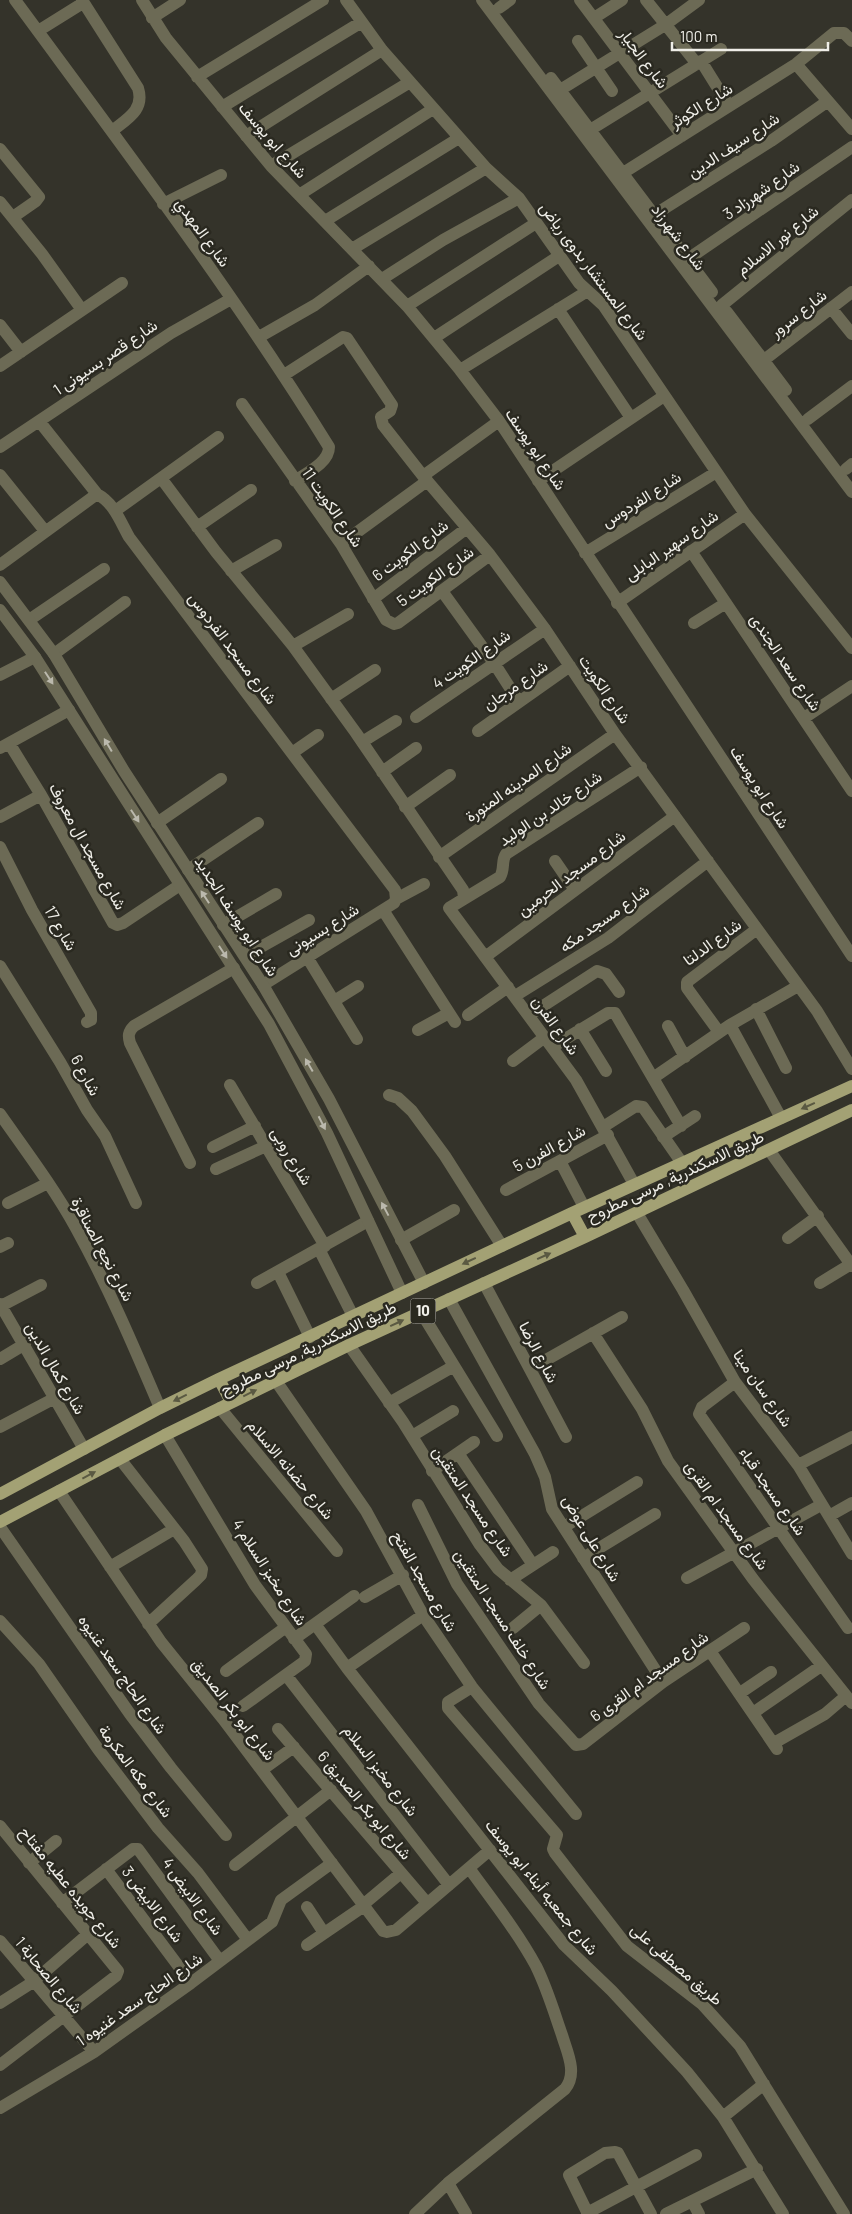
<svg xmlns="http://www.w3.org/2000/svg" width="852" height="2214" font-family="Barlow,Vazirmatn,sans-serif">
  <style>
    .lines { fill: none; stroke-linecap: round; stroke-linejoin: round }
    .minor { stroke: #6c6a55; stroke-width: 12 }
    .tertiary { stroke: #6c6a55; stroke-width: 12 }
    .primary { stroke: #a3a174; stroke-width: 12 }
    .oneway { fill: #bbb9ad }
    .oneway2 { fill: #5a5942 }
    .labels { text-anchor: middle; stroke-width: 5; stroke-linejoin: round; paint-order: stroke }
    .shield { fill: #2a2920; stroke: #b4b3ac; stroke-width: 1 }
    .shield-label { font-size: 15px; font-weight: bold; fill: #efeee8 }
    .street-label { font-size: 16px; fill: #efeee8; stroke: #2a2920 }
  </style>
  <rect width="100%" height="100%" fill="#34332a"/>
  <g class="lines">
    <path class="minor" d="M15,0C123,147 233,292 329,447C329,463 306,473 295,481
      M82,0L138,88C145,110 127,119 112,131
      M142,0L166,38L271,166L407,306L460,370L499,421L852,956
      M346,0L382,50L486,168L519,198L579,283L603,305L745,514L852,648
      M482,0L852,492
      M580,0L682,136
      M646,0L697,64
      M499,8L510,0
      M152,18L180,0
      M594,18L622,0
      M38,31L83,3
      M578,41L612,91
      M701,61L729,106
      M796,64L852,129
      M197,77L323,0
      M551,78L712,292
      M560,90L665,25L699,0
      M222,107L360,23
      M590,130L721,49
      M246,136L382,50
      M0,149L39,197L36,201L13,217
      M271,166L410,82
      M623,173L796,64L834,33H844L852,41
      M299,195L433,109
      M0,202L42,254L82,310
      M163,204L221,175
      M654,215L771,141L828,101
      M325,221L459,138
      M352,249L486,168
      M688,259L852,147
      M382,279L443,240L519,198
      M722,305L852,200
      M407,306L536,223
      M831,308L852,334
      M558,309L631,418
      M727,312L786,390
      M0,325L21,352
      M259,337L315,305L369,266
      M434,338L559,256
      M764,360L852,292
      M0,366L122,283
      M460,370L586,292
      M284,375L343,337L347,338L392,405L390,411L381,417L383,425L423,476L490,555L545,629L615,734L817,1011L852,1069
      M242,404L341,544L386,620L394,624L398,623L490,555
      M808,419L852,386
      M39,421L97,494C114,503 120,521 129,537L395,890L396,899
      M0,447L171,333L231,299
      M846,469L852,464
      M0,475L45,531
      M423,476L499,421
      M161,478L216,552L293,646L356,733L463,890L464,898
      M538,481L664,396
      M115,511L218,437
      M197,527L251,490
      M341,544L427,481
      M691,551L852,791
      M585,553L715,473
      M0,565L97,494
      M231,571L276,545
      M442,591L494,663L519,702
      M373,599L467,528
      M617,603L745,514
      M29,620L104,569
      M694,623L726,603
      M293,646L348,614
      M54,654L125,602
      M0,675L35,657
      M331,699L375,670
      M416,717L545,629
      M804,718L852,686
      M478,731L570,666
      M362,742L396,721
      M9,743L41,795L113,923L117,925L123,923L180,885
      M0,748L69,710
      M292,753L318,735
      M382,772L416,748
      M405,807L450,775
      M0,817L41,795
      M157,823L221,779
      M0,847L32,910L91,1013V1020L87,1022
      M439,857L615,734
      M555,861L575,890
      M188,870L258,823
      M383,910L455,1022
      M223,925L276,894
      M245,956L309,920
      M307,957L357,1039
      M485,957L675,816
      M0,966L60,1062L87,1110L105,1136L136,1203
      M263,985L394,903L396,899L424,884
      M515,996L608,938L708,861
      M334,1001L358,986
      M756,1009L786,1068
      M468,1015L508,987
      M529,1015L597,971L606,974L619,992
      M730,1025L781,1118
      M668,1026L685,1057
      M580,1029L606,1071
      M418,1030L449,1013
      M719,1032L687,988V982L757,929
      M552,1047L608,1013H615L681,1126
      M513,1061L545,1037
      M653,1078L730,1025L798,986
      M230,1085L325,1246
      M389,1095L398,1098L412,1111L445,1156L502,1246
      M0,1114C26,1151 54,1188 76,1228C108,1286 134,1347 160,1408
      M603,1127L636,1106L643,1107L682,1163
      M663,1137L695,1116
      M213,1147L255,1126
      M769,1150L852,1266
      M560,1161L584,1207
      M190,1163L130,1043C128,1036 128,1032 134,1026L234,968
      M216,1169L266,1146
      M634,1184L576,1080L449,908L500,877C505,869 501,861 506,854L641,767
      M506,1190L608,1135
      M8,1203L48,1183
      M637,1213L683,1290L735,1382L798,1465L852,1554
      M788,1238L818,1216
      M401,1240L454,1210
      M0,1247L8,1243
      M319,1249L353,1316
      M278,1272L310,1337
      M257,1283L368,1221
      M484,1283L566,1437
      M820,1283L851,1264
      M449,1299L535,1454L545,1477L552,1509L663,1682
      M0,1304L84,1449
      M1,1306L41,1285
      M421,1312L497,1436
      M593,1333L642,1409L668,1461L753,1579L852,1703
      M349,1345L403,1422L480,1545L498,1569L541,1605L584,1663
      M0,1359L25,1344
      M530,1369L622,1317
      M276,1381L366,1511L423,1615L472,1687L576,1814
      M735,1382L702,1407L699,1414L848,1628
      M389,1403L454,1366
      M220,1408L337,1551
      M0,1427L55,1398
      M165,1435L255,1585L306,1654L305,1661L243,1706
      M412,1436L453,1411
      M458,1453L533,1565
      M120,1459L184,1541L202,1569L201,1575L196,1580L148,1624
      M798,1465L852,1437
      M432,1471L474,1442
      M59,1491L161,1642L223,1719L383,1931L387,1932L396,1930L490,1850
      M418,1505L457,1584L539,1704L576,1745L583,1744L663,1682L744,1628
      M829,1516L852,1503
      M0,1527L130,1714L171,1768L226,1835
      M564,1527L637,1482
      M583,1558L655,1514
      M110,1567L174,1529
      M687,1578L821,1505
      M510,1580L553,1552
      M365,1597L403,1575
      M0,1621L39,1664L98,1749L158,1828L198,1873L248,1940
      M315,1624L347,1668L564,1945L612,1991L687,2072L723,2117L783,2214
      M513,1628L541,1605
      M294,1639L354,1596
      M710,1651L777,1749
      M347,1668L423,1615
      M226,1671L286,1627
      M286,1675L449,1885
      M472,1687L448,1702V1708L557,1835L553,1849L555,1853L627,1946L702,2004L740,2046L844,2214
      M740,1693L771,1672
      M753,1713L821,1666
      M278,1729L427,1903
      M774,1743L825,1714L846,1696
      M262,1770L294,1747
      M0,1826L118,1971L116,1976L0,2065
      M29,1863L56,1841
      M235,1865L331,1790
      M106,1869L191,1983
      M62,1903L133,1849H138L220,1961
      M364,1904L401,1873
      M307,1907L324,1933
      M0,1941L94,2052
      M307,1945L364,1906
      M0,2003L33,1982L87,1935
      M0,2108L94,2052L191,1983L272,1922L281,1900L332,1863
      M723,2117L764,2084
      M448,2183L466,2214
      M692,2201L699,2214
      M587,2213L696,2155
      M415,2214L448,2183L565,2089C578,2073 567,2052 562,2035C554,2012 547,1988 536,1966C517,1931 492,1900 469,1868
      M588,2214L569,2175L605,2153L615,2152L618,2153L651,2214
      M666,2214L757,2169"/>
    <path class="tertiary" d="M0,582L54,654L124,771L263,985L329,1099L424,1283
      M0,610L35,657L269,1024L327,1133L402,1293"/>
    <path class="primary" d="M572,1213L585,1237
      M219,1379L231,1402
      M0,1494L160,1408L219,1379L572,1213L852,1086
      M0,1522L165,1435L349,1345L585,1237L852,1110"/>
  </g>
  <defs><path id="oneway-solid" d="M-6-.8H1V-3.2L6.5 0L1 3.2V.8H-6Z" transform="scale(1.25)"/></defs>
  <g class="oneway">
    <use href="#oneway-solid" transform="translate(49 678) rotate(57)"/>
    <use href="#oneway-solid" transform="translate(108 745) rotate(-121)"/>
    <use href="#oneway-solid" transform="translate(135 816) rotate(57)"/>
    <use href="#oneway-solid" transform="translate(205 897) rotate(-123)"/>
    <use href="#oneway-solid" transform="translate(223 952) rotate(57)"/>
    <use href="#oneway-solid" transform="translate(309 1065) rotate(-120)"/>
    <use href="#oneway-solid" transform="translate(322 1123) rotate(63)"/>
    <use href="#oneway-solid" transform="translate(385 1209) rotate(-118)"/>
  </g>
  <g class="oneway2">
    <use href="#oneway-solid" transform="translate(808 1106) rotate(156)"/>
    <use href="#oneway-solid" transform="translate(544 1256) rotate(-24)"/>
    <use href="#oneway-solid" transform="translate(469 1261) rotate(155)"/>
    <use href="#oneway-solid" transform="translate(397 1323) rotate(-25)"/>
    <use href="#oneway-solid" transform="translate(250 1393) rotate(-26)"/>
    <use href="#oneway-solid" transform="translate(180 1398) rotate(154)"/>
    <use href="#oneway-solid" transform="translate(89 1475) rotate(-28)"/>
  </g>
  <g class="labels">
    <rect class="shield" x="410.5" y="1298.5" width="25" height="25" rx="4"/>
    <g class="shield-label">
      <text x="423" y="1316">10</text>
    </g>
    <g class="street-label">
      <text transform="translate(644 58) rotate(53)" y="6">شارع الجيار</text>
      <text transform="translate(701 105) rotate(-32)" y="6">شارع الكوثر</text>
      <text transform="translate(273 140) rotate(49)" y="6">شارع ابو يوسف</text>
      <text transform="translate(733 145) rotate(-33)" y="6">شارع سيف الدين</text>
      <text transform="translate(761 190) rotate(-35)" y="6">شارع شهرزاد 3</text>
      <text transform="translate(203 232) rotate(54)" y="6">شارع المهدي</text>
      <text transform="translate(679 237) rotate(53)" y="6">شارع شهرزاد</text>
      <text transform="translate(777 240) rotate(-39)" y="6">شارع نور الاسلام</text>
      <text transform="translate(594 271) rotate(53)" y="6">شارع المستشار بدوى رياض</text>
      <text transform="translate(798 313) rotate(-38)" y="6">شارع سرور</text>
      <text transform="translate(105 357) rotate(-34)" y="6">شارع قصر بسيونى 1</text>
      <text transform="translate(536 449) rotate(56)" y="6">شارع ابو يوسف</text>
      <text transform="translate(641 499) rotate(-32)" y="6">شارع الفردوس</text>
      <text transform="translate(333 507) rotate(55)" y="6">شارع الكويت 11</text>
      <text transform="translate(671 545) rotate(-35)" y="6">شارع سهير البابلى</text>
      <text transform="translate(410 550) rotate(-37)" y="6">شارع الكويت 6</text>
      <text transform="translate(435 576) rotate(-36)" y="6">شارع الكويت 5</text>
      <text transform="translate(233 648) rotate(53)" y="6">شارع مسجد الفردوس</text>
      <text transform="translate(471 659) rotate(-35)" y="6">شارع الكويت 4</text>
      <text transform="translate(786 662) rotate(56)" y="6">شارع سعد الجندى</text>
      <text transform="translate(515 685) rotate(-35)" y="6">شارع مرجان</text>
      <text transform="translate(605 689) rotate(56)" y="6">شارع الكويت</text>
      <text transform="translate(518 782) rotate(-35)" y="6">شارع المدينه المنورة</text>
      <text transform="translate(760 787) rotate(57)" y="6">شارع ابو يوسف</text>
      <text transform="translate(550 808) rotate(-34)" y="6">شارع خالد بن الوليد</text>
      <text transform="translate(88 846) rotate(61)" y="6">شارع مسجد ال معروف</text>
      <text transform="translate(571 873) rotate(-37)" y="6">شارع مسجد الحرمين</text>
      <text transform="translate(237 916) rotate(57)" y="6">شارع ابو يوسف الجديد</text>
      <text transform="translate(604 918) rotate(-35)" y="6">شارع مسجد مكه</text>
      <text transform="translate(61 928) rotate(60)" y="6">شارع 17</text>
      <text transform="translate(322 929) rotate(-32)" y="6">شارع بسيونى</text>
      <text transform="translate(712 942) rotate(-36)" y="6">شارع الدلتا</text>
      <text transform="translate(556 1025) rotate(54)" y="6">شارع الفرن</text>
      <text transform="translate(86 1075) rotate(61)" y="6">شارع 6</text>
      <text transform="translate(549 1148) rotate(-29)" y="6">شارع الفرن 5</text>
      <text transform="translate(292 1156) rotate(59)" y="6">شارع روبى</text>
      <text transform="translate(675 1176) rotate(-25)" y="6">طريق الاسكندرية, مرسى مطروح</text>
      <text transform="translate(103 1249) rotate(62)" y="6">شارع نجع الصناقرة</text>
      <text transform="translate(308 1348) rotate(-26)" y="6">طريق الاسكندرية, مرسى مطروح</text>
      <text transform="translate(539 1352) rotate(62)" y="6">شارع الرضا</text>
      <text transform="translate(56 1368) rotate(60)" y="6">شارع كمال الدين</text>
      <text transform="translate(763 1388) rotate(55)" y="6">شارع سان مينا</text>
      <text transform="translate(291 1469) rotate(50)" y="6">شارع حضانه الاسلام</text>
      <text transform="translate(773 1491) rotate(55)" y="6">شارع مسجد قباء</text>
      <text transform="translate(473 1501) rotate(56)" y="6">شارع مسجد المتقين</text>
      <text transform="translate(727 1515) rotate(54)" y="6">شارع مسجد ام القرى</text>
      <text transform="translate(592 1538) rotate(59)" y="6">شارع على عوض</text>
      <text transform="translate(270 1572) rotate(57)" y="6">شارع مخبز السلام 4</text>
      <text transform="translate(425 1581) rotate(60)" y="6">شارع مسجد الفتح</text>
      <text transform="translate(503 1619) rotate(57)" y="6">شارع خلف مسجد المتقين</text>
      <text transform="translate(123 1674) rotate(55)" y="6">شارع الحاج سعد غنيوه</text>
      <text transform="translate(649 1676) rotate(-36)" y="6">شارع مسجد ام القرى 6</text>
      <text transform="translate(234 1709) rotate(52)" y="6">شارع ابو بكر الصديق</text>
      <text transform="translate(381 1770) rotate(52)" y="6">شارع مخبز السلام</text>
      <text transform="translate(136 1771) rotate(53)" y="6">شارع مكه المكرمة</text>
      <text transform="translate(365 1805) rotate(50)" y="6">شارع ابو بكر الصديق 6</text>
      <text transform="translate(71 1887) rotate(51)" y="6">شارع جويده عطيه مفتاح</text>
      <text transform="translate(542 1887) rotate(51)" y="6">شارع جمعيه أبناء ابو يوسف</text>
      <text transform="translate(193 1896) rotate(54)" y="6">شارع الابيض 4</text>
      <text transform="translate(153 1904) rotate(53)" y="6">شارع الابيض 3</text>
      <text transform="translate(677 1964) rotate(41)" y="6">طريق مصطفى على</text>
      <text transform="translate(49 1975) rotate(50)" y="6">شارع الصحابة 1</text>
      <text transform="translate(139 1999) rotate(-35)" y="6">شارع الحاج سعد غنيوه 1</text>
    </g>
  </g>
  <path d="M672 42v8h156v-8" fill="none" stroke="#efeee8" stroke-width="2.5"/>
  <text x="680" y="42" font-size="15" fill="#efeee8" stroke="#2a2920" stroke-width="4" paint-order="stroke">100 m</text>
</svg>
